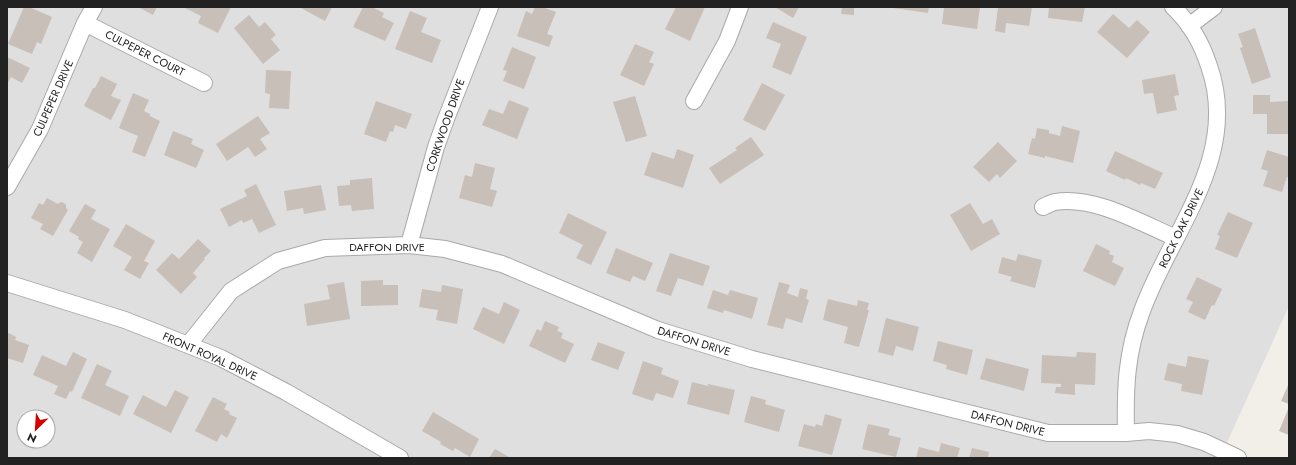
<svg xmlns="http://www.w3.org/2000/svg" width="1296" height="465" font-family="Jost,sans-serif">
  <style>
    .residential { fill: #e0dfdf; fill-rule: evenodd }
    .building { fill: #c7bfb8 }
    .lines { fill: none; stroke-linecap: round; stroke-linejoin: round }
    .minor-casing { stroke: #a9a9a9; stroke-width: 18 }
    .minor { stroke: #fff; stroke-width: 16 }
    .labels { text-anchor: middle; stroke-width: 3; stroke-linejoin: round; paint-order: stroke }
    .street-label { font-size: 11px; fill: #222; stroke: #fff }
  </style>
  <rect width="100%" height="100%" fill="#f2efe9"/>
  <path class="residential" d="M7,7H1289V306L1220,458H7ZM24,417H48V441H24Z"/>
  <path class="building" d="M24,7H29L52,17L41,44L37,42L32,54L8,44Z
    M138,7H157L153,15Z
    M185,7H231L218,33L198,23L201,16L185,8Z
    M299,7H332L325,21Z
    M363,7H372L384,13L382,17L394,23L385,41L353,27Z
    M535,7H542L556,12L547,34L553,36L549,47L517,36L526,11L532,14Z
    M676,7H705L690,41L665,29Z
    M775,7H799L793,18Z
    M842,7H854V15L841,14Z
    M893,7H929L928,13L893,8Z
    M944,7H980L977,29L942,24Z
    M998,7H1032L1029,26L1006,23L1005,33L995,31Z
    M1049,7H1085L1082,22L1048,18Z
    M410,11L427,18L421,32L441,40L432,63L395,49Z
    M1113,14L1129,28L1137,20L1150,32L1127,58L1097,32Z
    M249,15L259,27L265,22L276,35L271,39L280,50L263,64L234,28Z
    M773,22L807,37L791,75L772,67L781,44L766,38Z
    M1255,28L1271,77L1252,84L1240,48L1243,47L1238,34Z
    M635,44L654,52L649,62L654,64L644,86L620,75Z
    M512,47L536,57L524,89L503,81L507,71L503,70Z
    M7,57L30,68L22,83L11,77L8,83L7,82Z
    M266,70L291,71L289,109L269,108L270,94L265,93Z
    M1175,74L1179,95L1174,96L1177,110L1157,114L1153,93L1144,94L1142,80Z
    M101,76L117,84L111,96L121,100L111,120L84,106L93,88H95Z
    M762,83L785,95L765,131L743,120Z
    M133,93L149,100L144,111L150,114V116L160,121L145,157L132,152L138,136L119,128Z
    M1253,95H1270V102L1289,101V134H1267V114H1253Z
    M635,96L647,136L626,142L613,102Z
    M509,100L529,108L517,139L482,125L489,109L503,114Z
    M376,101L412,114L406,129L395,125L393,132L390,131L386,142L364,134Z
    M258,116L270,133L260,139L267,149L255,157L248,147L227,161L216,144Z
    M1062,126L1080,131L1073,163L1045,156V158L1028,154L1032,138L1035,139L1037,128L1049,130V133L1060,136Z
    M173,131L193,139L191,144L204,150L196,168L164,155Z
    M751,137L764,155L720,184L709,168L737,150L735,148Z
    M998,142L1017,161L1000,178L997,174L989,182L973,167Z
    M677,149L694,155L683,188L644,175L652,152L674,159Z
    M1267,150L1289,157V177H1287L1282,192L1263,186L1268,171L1261,169Z
    M1115,151L1163,173L1155,189L1141,183L1140,185L1126,178L1125,180L1106,171Z
    M475,163L495,168L490,189L497,191L492,207L459,198L465,175L472,177Z
    M372,178L374,209L352,211L351,205L339,206L337,186L350,185V180Z
    M256,184L276,225L259,233L252,219L243,223L242,220L229,227L220,209L247,196L244,190Z
    M321,185L326,210L304,214L303,208L287,211L284,191Z
    M47,198L58,204L61,202L64,203L66,205V208L68,210L53,236L40,229L43,224L31,218L39,203L43,205Z
    M970,203L983,224L992,219L1000,234L971,251L950,215Z
    M85,204L96,210L91,219L110,229L92,262L77,253L83,242L78,239L79,237L69,231Z
    M1228,212L1253,223L1237,258L1215,249L1220,236L1217,235Z
    M568,213L607,232L591,265L576,258L583,245L559,233Z
    M126,224L155,241L144,261L149,263L140,279L124,270L132,257L113,246Z
    M198,239L211,251L204,258L205,259L193,273L197,277L181,294L156,270L172,253L179,259Z
    M1096,244L1110,251L1109,254L1114,256L1112,262L1124,268L1115,286L1083,271Z
    M616,248L653,263L645,281L633,276L630,282L606,273Z
    M670,253L710,266L703,286L678,278L671,296L656,291Z
    M1018,254L1042,260L1035,288L1010,281L1012,277L998,273L1002,257L1016,261Z
    M1197,277L1222,289L1214,306L1212,305L1205,320L1188,312L1193,302L1186,299Z
    M383,280V285H398V305L361,306V281Z
    M344,282L350,319L307,326L304,304L330,299L327,285Z
    M779,282L790,285L787,293L798,297L800,288L808,290L806,299L809,300L802,323L786,318L783,329L767,325Z
    M442,285L463,289L457,324L436,320L438,310L419,307L422,289L441,292Z
    M713,290L728,295L730,290L758,298L752,319L724,310L723,313L707,308Z
    M828,299L857,306L858,300L869,303L867,310H869L859,347L844,343L848,327L823,320Z
    M504,302L520,310L504,344L473,329L483,307L499,314Z
    M886,318L919,327L913,351L896,346L893,356L878,352Z
    M545,321L559,327L557,331L563,333L561,338L574,344L565,363L529,346L537,329L541,331Z
    M7,332L16,337L15,340L29,345L23,363L7,358Z
    M938,341L973,350L967,375L946,369L947,365L933,361Z
    M598,342L625,352L618,370L591,360Z
    M73,352L87,359L72,392L70,391L66,399L54,394L58,386L33,375L42,355L66,366Z
    M1077,352L1096,353L1095,385L1075,384V395L1055,393L1056,387H1061V384L1041,383L1042,355L1076,357Z
    M1188,356L1209,360L1202,395L1181,391L1182,384L1164,380L1168,363L1186,367Z
    M986,358L1029,369L1024,391L980,379Z
    M643,361L663,368L661,374L679,381L673,398L656,393L653,401L632,394Z
    M97,364L112,371L105,385L129,396L120,416L81,398Z
    M692,382L708,386V384L735,390L729,415L687,404Z
    M1289,383V404L1281,401Z
    M175,390L189,397L171,433L133,414L143,395L166,407Z
    M751,396L766,400L765,404L785,410L779,432L744,422Z
    M213,397L227,404L224,409L230,412L229,414L237,418L227,438L221,434L217,442L195,431Z
    M1289,407V435L1279,431Z
    M433,412L479,439L470,457L455,448L453,451L440,444L441,442L422,431Z
    M825,414L842,419L832,455L798,446L804,424L815,427L816,424L822,426Z
    M868,424L890,429L888,435L901,438L896,457L862,449Z
    M941,443L960,448L957,458H916L919,447L939,452Z
    M972,448L989,452L988,458H969Z
    M495,449L511,458H489Z"/>
  <g class="lines">
    <defs>
      <path id="minor" d="M85,23L204,83
        M1189,26L1214,7
        M694,101L727,41L740,7
        M7,187L40,129L85,23L94,7
        M1043,207C1047,205 1051,203 1055,202C1093,195 1141,223 1176,238
        M409,245L436,147L446,119L490,7
        M7,283L125,320L221,358L286,392L400,458
        M188,345L231,291L278,261L325,248L409,245L445,249L502,264L658,330L752,359L1048,433H1126L1149,431L1177,434L1204,442L1238,458
        M1126,433C1125,389 1126,353 1142,311C1171,231 1241,156 1209,66C1202,44 1190,23 1173,7"/>
    </defs>
    <use href="#minor" class="minor-casing"/>
    <use href="#minor" class="minor"/>
  </g>
  <g class="labels">
    <g class="street-label">
      <text transform="translate(145 53) rotate(27)" y="4">CULPEPER COURT</text>
      <text transform="translate(53 98) rotate(-66)" y="4">CULPEPER DRIVE</text>
      <text transform="translate(445 125) rotate(-71)" y="4">CORKWOOD DRIVE</text>
      <text transform="translate(1181 228) rotate(-64)" y="4">ROCK OAK DRIVE</text>
      <text x="387" y="251">DAFFON DRIVE</text>
      <text transform="translate(694 341) rotate(17)" y="4">DAFFON DRIVE</text>
      <text transform="translate(210 356) rotate(24)" y="4">FRONT ROYAL DRIVE</text>
      <text transform="translate(1008 423) rotate(14)" y="4">DAFFON DRIVE</text>
    </g>
  </g>
  <rect width="1296" height="465" fill="none" stroke="#222222" stroke-width="16"/>
  <g transform="translate(36 429) rotate(205)"><circle r="19" fill="#ffffff" stroke="#a7a7a7"/>
  <path d="M0-3L7 15L0 10L-7 15Z" fill="#d40000"/>
  <text y="-6" font-size="11" font-weight="bold" text-anchor="middle" fill="#222222">N</text>
  </g>
</svg>
